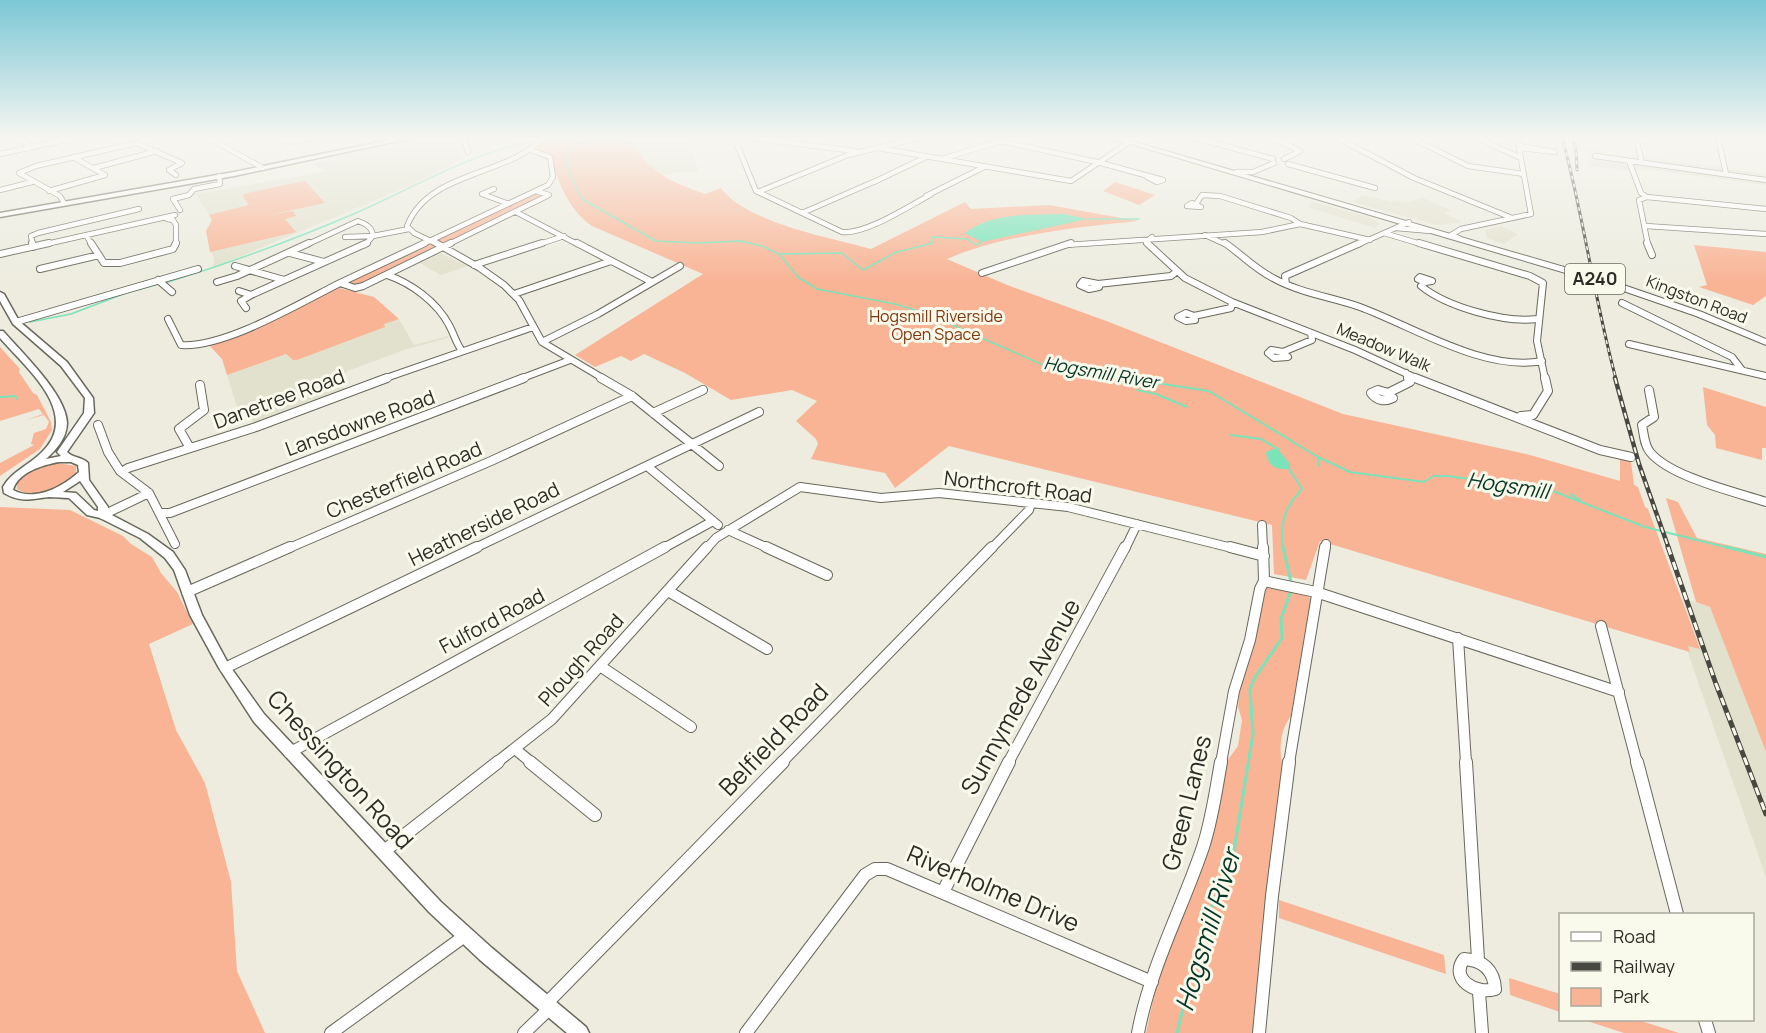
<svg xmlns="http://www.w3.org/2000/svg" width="1766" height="1033" font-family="Manrope,sans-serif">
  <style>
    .built { fill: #e2e1cd }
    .green { fill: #f9b495 }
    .water { fill: #7ae3ba }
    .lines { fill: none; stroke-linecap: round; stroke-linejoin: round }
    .stream-far2 { stroke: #7ae3ba; stroke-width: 1.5 }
    .stream-far1 { stroke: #7ae3ba; stroke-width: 2 }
    .stream { stroke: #7ae3ba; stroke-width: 3 }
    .minor-far4-casing { stroke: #68685c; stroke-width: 6 }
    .minor-far3-casing { stroke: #68685c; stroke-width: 8 }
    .minor-far2-casing { stroke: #68685c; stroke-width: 10 }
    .minor-far1-casing { stroke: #68685c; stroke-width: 12 }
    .minor-casing { stroke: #68685c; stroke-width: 14 }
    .major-casing { stroke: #68685c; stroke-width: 3 }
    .highway-casing { stroke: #68685c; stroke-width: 2 }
    .minor-far4 { stroke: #fff; stroke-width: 4.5 }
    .minor-far3 { stroke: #fff; stroke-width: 6 }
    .minor-far2 { stroke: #fff; stroke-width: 8 }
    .minor-far1 { stroke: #fff; stroke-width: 10 }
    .minor { stroke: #fff; stroke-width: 12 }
    .major { fill: #fff; fill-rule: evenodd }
    .highway { fill: #fff; fill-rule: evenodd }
    .rail-far2-casing { stroke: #484842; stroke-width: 3 }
    .rail-far1-casing { stroke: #484842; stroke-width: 4.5 }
    .rail-casing { stroke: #484842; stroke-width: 5 }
    .rail-far2 { stroke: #fafaec; stroke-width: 1.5; stroke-dasharray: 4; stroke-linecap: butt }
    .rail-far1 { stroke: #fafaec; stroke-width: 2; stroke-dasharray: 6; stroke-linecap: butt }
    .rail { stroke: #fafaec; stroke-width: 3; stroke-dasharray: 8; stroke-linecap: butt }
    .labels { text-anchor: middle; stroke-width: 6; stroke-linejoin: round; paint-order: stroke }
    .far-street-label { font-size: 16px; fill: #2d2d28; stroke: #fafaec }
    .far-park-label { font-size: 16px; fill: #80350a; stroke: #fafaec }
    .shield { fill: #fafaec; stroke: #6a6a63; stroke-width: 1.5 }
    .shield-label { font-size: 18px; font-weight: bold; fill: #2d2d28 }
    .far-water-label { font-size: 18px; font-style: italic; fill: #043626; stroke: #fafaec }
    .street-label { font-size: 20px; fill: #2d2d28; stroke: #fafaec }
    .water-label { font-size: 21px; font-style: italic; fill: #043626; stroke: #fafaec }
    .near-street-label { font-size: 24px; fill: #2d2d28; stroke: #fafaec }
    .near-water-label { font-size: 26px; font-style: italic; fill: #043626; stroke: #fafaec }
  </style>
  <rect width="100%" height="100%" fill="#edecdf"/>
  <path class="built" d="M424,137H452L463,159L409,186L213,268L214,260L206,231L212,220L196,194L314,174L326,171L313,164L339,159L335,154Z
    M631,137H690L698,171L660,174L653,170L639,156Z
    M1585,149L1766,174V185L1645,169L1630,171L1592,166Z
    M1364,195L1391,202L1395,200L1406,203L1423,198L1451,210L1444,213L1463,222L1437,225L1352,202Z
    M1313,202L1371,218L1380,224L1375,228L1307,207Z
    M1501,226L1518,234L1504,244L1487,238L1485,230Z
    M435,253H440L468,266L441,275L418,262Z
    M399,319L414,345L448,336V338L407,349L347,371L348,372L333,379L345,389L253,424L249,407L238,410L227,375L286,354L293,360H297L385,327L383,324L388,321Z
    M1673,596L1710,606L1766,752V877L1689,656Z"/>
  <path class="green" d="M548,137H629C649,172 666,180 705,194L721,188C747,223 828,237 871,249L965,202L971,209L1049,205L1138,221C1078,227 1002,235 947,259L1007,285L1109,322L1343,414L1530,455L1620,481V459L1631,462L1634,485L1638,487L1645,507L1648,509L1700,649L1688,646L1690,652L1320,541L1306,580L1274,574L1272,525L949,446L895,488L885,473L811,459L818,444L816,439L796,421L817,401L792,390L731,400L685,373L644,354L631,361L621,356L595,367L575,355L703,274L592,226C568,209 559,184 551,157L536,150Z
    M305,181L325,203L269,215L293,211L296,216L285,219L296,232L210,252L206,231L212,220L209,215L249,205L242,195L251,192Z
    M1115,182L1155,195L1139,205L1103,191Z
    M535,193L547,195L444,245L436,241Z
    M430,243L438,247L363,284L357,285L347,281Z
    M1694,245L1766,252V296L1753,305L1699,287L1707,285Z
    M335,287L374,297L399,319L384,324L385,327L297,360H293L286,354L227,375L222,359L208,344Z
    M0,347L20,369L19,372L33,393L37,395L51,422L52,430L40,449L0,476V463L34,445L31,444L34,433L46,429L49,422L44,415L26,420L43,414L39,409L0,421Z
    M1703,387L1766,407V448H1762V460L1716,448L1715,435L1707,425Z
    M57,463L76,466V474C63,487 34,500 17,489C15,472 43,465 57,463Z
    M1666,498L1678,502L1697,538L1766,554V752L1710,607L1696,602Z
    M0,507L70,510L123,536L131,544L152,557L161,573L177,592L193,624L149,644L176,730L205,783L231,882L237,971L265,1033H0Z
    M1267,585L1306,593L1311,599L1291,716C1279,732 1279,750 1283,769L1265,911L1253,1033H1146L1163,952L1210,846L1227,761L1238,746L1242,720L1238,707L1240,686L1263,588Z
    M1279,900L1444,955L1446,974L1279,918Z
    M1509,978L1560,994V1012L1510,995Z
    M1584,1020H1638L1679,1033H1624Z"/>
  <path class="water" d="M1064,214L1087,219L982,242L965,233C992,212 1031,215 1064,214Z
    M1277,448L1290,464L1289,469C1275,470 1268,466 1266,452Z"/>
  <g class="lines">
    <path class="stream-far2" d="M576,137L579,143L566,155L567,167L582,199L656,241L698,243L740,241L762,246L779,254L798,277L817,289L895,304L928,314L1043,365L1133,379
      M554,139L570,137
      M1087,219H1139
      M779,254L842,253L863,270L897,252L933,243V237L967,239L976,245L982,242
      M165,283C230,263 296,239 358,212C417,186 472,152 536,141
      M30,322L71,314L126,293L159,284"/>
    <path class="stream-far1" d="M1124,378L1209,391L1318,457L1350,472L1424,482L1434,476H1447L1548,489L1645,527L1733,549
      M1125,380L1133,385
      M1137,390L1156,394L1187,407
      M0,397L15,396L17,399
      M1231,435L1261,439L1278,449
      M1318,457L1319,466
      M1571,494L1581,501
      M1283,549C1279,524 1285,507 1302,489L1288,467"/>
    <path class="stream" d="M1283,547L1291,582
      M1727,547L1766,557
      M1177,1033L1203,928L1215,898L1230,875L1253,734L1250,690L1254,679L1282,638L1281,619L1291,591"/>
    <defs>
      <path id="minor-far4" d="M13,137L33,147
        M207,137L263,168
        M277,137L290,142L315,137
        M463,137L468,152
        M734,137L756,191L842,232C865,235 909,206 930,195
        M745,137L855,151
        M1192,137L1273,159
        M1271,137L1300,151L1284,159
        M1336,137L1414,178L1512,218
        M1410,137L1468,166L1524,174
        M1475,137L1521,158
        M1636,137L1642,163
        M1718,137L1726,174
        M1519,146L1555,152L1519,148
        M878,148L1071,181L1128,143
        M0,154L79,137
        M1595,156L1766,180
        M942,159L997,142H1006L1101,163L1163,180L1157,182L1147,177
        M1629,161L1641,193L1647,197
        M1288,164L1375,188
        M94,168L157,151
        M1236,172H1253L1274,163
        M874,182L926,157
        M494,189L482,194L509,204
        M0,190L32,182
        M49,191L105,175L73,157
        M758,192L848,155L922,137
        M926,196L984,167
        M1647,197L1766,209
        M1647,197L1639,200L1648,245
        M64,203L60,196L19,173L36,166L136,143L182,163L169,170L176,175
        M1192,203L1201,207L1187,206Z
        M1196,204L1202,195L1220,196L1291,218L1300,224L1370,240
        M180,210L173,199L189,195L194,189L220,184L219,176
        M516,212L579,245
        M802,213L878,180
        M167,219L173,220L176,225V245
        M1646,226L1766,234
        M1396,228L1430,231
        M1384,233L1424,245
        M86,235L92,245
        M1205,235L1227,245
        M1459,238L1451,235L1461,229L1531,214L1517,137
        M33,245L31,236L38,233L139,209
        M42,245L175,215
        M306,245L358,221C366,224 372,227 373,236L345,237
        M365,245L373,236L409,229
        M421,245L548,185L553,177L550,157L531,150
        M439,245L414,233L407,226C429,170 508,177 544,137
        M447,245L549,195L536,191
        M537,245L564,236
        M1066,245L1262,232L1300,224
        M1149,245L1146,242L1152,237
        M1357,245L1409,222"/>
      <path id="minor-far3" d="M32,243L33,247
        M91,243L104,263H120L173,249L176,243
        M425,243L340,283L355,288L363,286L451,243
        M436,243L480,268L504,285L519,300L542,342L604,379
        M577,243L652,282
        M1147,243L1185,278L1232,302L1355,350L1418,379
        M1225,243C1241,254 1255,269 1273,278C1300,293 1331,297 1360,307C1414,327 1484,372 1542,361
        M1419,243L1530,276L1543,283L1537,341L1545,379
        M1647,243L1652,255
        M290,253L324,262
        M0,254L49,243
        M474,265L542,243
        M235,266L284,280
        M40,269L99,255
        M982,273L1071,243
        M387,275C411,283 437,302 449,325C454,334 456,343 462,351
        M1420,277L1432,281L1425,282L1418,279Z
        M158,280L172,292
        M1083,281L1098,284L1099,287L1089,289L1080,285Z
        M217,282L237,276L309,243
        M1425,282L1421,286C1447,307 1504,323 1537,319
        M1098,284L1171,276L1177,271
        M1286,284L1285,276L1360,243
        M239,291L251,295
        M514,294L611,261
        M1622,303L1732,357L1742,370
        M246,308L241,301L251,295L367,243
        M1186,313L1194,316L1195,320L1186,321L1178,317Z
        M1194,316L1231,308L1232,302
        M168,319L181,345C225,348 300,303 340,283
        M16,322L198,269
        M542,342L598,314L680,266
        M1629,344L1766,376
        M1271,350L1283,352L1288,357L1274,358L1268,353Z
        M1283,352L1312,340L1311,333
        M1406,373L1409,379
        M383,379L533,327
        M520,379L570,360"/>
      <path id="minor-far2" d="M601,378L632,396L719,466
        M1415,378L1600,450L1631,457
        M1378,390L1388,393L1393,398C1385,402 1377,401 1371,393Z
        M1649,390L1654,417L1642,425C1644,434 1644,445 1650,452C1670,477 1736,492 1766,502
        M1388,393L1410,382L1408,378
        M653,413L703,390
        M1521,416L1533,415L1548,391L1545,378
        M98,425L108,452L120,471L149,493L175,544
        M190,448L179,429L204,410L200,385
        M647,466L718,525
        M122,472L128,468L256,427L387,378
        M160,513H170L524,378
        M103,515L149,493
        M1262,525L1263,549
        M728,530L770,549
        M287,549L491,461L632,396
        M473,549L759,412
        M662,549L713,521
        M706,549L716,538L800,487L881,498L939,493L1068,507L1236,549
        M991,549L1029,510L1031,503
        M1125,549L1137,524
        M1325,549L1326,544"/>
      <path id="minor-far1" d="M766,547L827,575
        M1230,547L1264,556
        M1264,581L1316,592L1619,692
        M668,591L767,649
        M187,592L290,547
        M1601,626L1637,763
        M1458,638L1466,763
        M600,666L691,727
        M225,668L477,547
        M515,749L532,763
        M289,753L665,547
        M496,763L552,719L707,547
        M781,763L992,547
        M1008,763L1125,547
        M1221,763L1234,691L1250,640L1260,589L1264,581L1263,547
        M1289,763L1325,547"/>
      <path id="minor" d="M530,762L595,815
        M1466,762L1478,959
        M1637,762L1677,914
        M383,852L498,762
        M943,892L1009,762
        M1464,959C1483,960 1494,970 1495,989C1476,995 1449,979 1464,959Z
        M1479,992L1482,1033
        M546,1004L783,762
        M1705,1020L1709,1033
        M331,1033L466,935
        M524,1033L550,1008
        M746,1033L865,875L875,869H887L1152,982
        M1138,1033C1150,968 1182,909 1203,847C1212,820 1216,790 1221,762
        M1259,1033L1272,896L1289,762"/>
      <path id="major" d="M404,137H416L234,176L0,217V213L234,172Z
        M0,292L4,294L19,321L67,362L93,398L94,413L67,452C73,458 82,457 88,463L89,480L108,507V513L148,534L173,552L185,570L202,615L229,665L264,714L441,902L492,948L586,1027L589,1033H567L480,960L429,912L254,722L219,668L190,615L174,570L165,558L140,538L100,518L87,515L69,498C63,498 55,497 49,497C30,499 22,503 4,493L3,487C11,472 29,465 41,453C83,414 26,368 0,338V331H3C22,353 66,394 67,423C67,438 56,450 46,459L61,456L57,452L84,413L85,398L61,366L13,324L0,301ZM59,462H71L78,465L79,472C62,487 35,502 13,490C18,472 43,465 59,462ZM80,481L98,507V511L94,510L76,493L63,492Z"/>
      <path id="highway" d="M1107,137H1118L1612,281L1702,312L1766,339V345L1696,316L1606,285Z"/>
    </defs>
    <use href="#minor-far4" class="minor-far4-casing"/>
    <use href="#minor-far3" class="minor-far3-casing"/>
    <use href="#minor-far2" class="minor-far2-casing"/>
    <use href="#minor-far1" class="minor-far1-casing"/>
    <use href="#minor" class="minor-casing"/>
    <use href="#major" class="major-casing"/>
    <use href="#highway" class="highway-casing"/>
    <use href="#minor-far4" class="minor-far4"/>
    <use href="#minor-far3" class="minor-far3"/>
    <use href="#minor-far2" class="minor-far2"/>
    <use href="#minor-far1" class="minor-far1"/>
    <use href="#minor" class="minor"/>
    <use href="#major" class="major"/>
    <use href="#highway" class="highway"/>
    <defs>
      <path id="rail-far2" d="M1562,137C1584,217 1594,299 1616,379
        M1572,137L1576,150L1577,170"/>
      <path id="rail-far1" d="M1615,378L1639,464L1669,549"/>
      <path id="rail" d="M1668,547L1716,684L1766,814"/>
    </defs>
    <use href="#rail-far2" class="rail-far2-casing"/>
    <use href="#rail-far1" class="rail-far1-casing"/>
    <use href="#rail" class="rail-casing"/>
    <use href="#rail-far2" class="rail-far2"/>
    <use href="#rail-far1" class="rail-far1"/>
    <use href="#rail" class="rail"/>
  </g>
  <linearGradient id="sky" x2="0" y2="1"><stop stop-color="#7cc7d6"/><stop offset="0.49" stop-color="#f7f6f1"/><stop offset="1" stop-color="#f7f6f1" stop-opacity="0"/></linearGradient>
  <rect width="1766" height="282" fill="url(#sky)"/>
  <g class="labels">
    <g class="far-street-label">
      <text transform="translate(1697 299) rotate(21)" y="6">Kingston Road</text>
      <text transform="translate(1384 347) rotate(23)" y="6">Meadow Walk</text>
    </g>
    <g class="far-park-label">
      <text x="936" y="322">Hogsmill Riverside<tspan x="936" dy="18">Open Space</tspan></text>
    </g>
    <rect class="shield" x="1565" y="264" width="60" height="30" rx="4.5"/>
    <g class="shield-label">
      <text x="1595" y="285">A240</text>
    </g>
    <g class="far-water-label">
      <text transform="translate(1101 373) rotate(10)" y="6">Hogsmill River</text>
    </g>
    <g class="street-label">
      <text transform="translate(279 399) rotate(-20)" y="7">Danetree Road</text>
      <text transform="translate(360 423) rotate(-20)" y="7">Lansdowne Road</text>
      <text transform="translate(404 480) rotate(-23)" y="7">Chesterfield Road</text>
      <text transform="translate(1018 487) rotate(7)" y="7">Northcroft Road</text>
      <text transform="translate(484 524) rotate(-26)" y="7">Heatherside Road</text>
      <text transform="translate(492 621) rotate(-28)" y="7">Fulford Road</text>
      <text transform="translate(581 660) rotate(-48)" y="7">Plough Road</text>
    </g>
    <g class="water-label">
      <text transform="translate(1508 486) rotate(9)" y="7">Hogsmill</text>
    </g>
    <g class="near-street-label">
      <text transform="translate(1021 697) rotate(-61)" y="8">Sunnymede Avenue</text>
      <text transform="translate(774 740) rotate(-46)" y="8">Belfield Road</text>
      <text transform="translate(340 770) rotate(48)" y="8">Chessington Road</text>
      <text transform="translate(1187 803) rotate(-76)" y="8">Green Lanes</text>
      <text transform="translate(993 889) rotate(23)" y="8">Riverholme Drive</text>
    </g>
    <g class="near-water-label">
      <text transform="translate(1208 930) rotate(-73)" y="9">Hogsmill River</text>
    </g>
  </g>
  <rect x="1559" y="913" width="195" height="108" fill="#fafaec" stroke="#a8a89e" stroke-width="1.5"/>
  <rect x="1571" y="932" width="30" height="9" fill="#ffffff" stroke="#a8a89e" stroke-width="1.5"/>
  <text x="1613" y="943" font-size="18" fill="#2d2d28">Road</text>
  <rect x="1571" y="962" width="30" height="9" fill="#484842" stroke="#a8a89e" stroke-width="1.5"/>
  <text x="1613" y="973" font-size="18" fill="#2d2d28">Railway</text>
  <rect x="1571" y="988" width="30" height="18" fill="#f9b495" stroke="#a8a89e" stroke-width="1.5"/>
  <text x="1613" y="1003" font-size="18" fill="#2d2d28">Park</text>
</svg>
